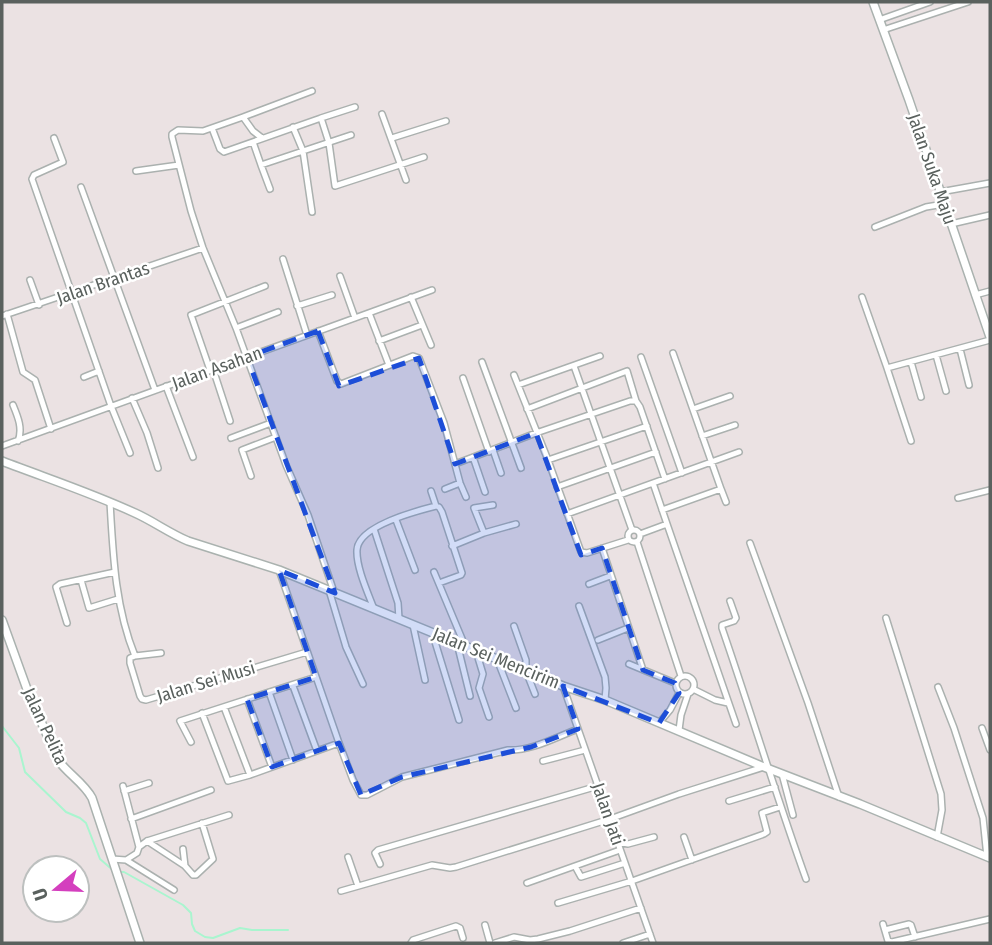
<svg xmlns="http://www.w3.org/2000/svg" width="992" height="945" font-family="'Fira Sans Condensed',sans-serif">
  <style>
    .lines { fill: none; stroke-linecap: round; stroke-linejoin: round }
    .stream { stroke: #a9f5cf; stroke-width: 2 }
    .street-casing { stroke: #abb1af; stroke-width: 8 }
    .secondary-casing { stroke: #aab2af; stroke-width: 10 }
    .street { stroke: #fff; stroke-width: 5 }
    .secondary { stroke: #fff; stroke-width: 7 }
    .marked { fill: #1d4ed8; fill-opacity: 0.2; stroke: #1d4ed8; stroke-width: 5; stroke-dasharray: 14 9; stroke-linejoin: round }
    .labels { text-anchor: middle; stroke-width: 5; stroke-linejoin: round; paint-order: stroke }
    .street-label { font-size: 18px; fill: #5a615e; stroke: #fff }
  </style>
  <rect width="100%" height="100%" fill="#ebe2e3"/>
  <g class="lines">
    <path class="stream" d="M2,726L19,748L25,772L66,812L80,818L86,823L100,859L115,872
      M120,872H124L183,905L191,913L192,924L195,931L205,937L213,938L240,928L252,930H288"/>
    <defs>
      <path id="street" d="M879,20L930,2
        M883,30L968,2
        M382,114L406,180
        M243,117L312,91
        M321,118L355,107
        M293,127L303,151L312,212
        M212,128L220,149L224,152L321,118L329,143L335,186L424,157
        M54,138L63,162L34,175L32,179L111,406L130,453
        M262,138L253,131L243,117L203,131L178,130L172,134V137L191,211L203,248L236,328L286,465L308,515L334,592
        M392,138L446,121
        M253,142L261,165L351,135
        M261,165L270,189
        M136,171L179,165
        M81,187L155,390
        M940,192L990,183
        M951,224L990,215
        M875,227L926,207L944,204
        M283,259L307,335
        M340,276L355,318
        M30,280L39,305
        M975,295L990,291
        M411,297L431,345
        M862,297L887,368
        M297,306L332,295
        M369,313L389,365
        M7,314L23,372L35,380L51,429
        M2,316L203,248
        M236,328L278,312
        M318,331L337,381L341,384L413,356L419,358L444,423L460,483L466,497
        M379,341L422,325
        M960,349L969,385
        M936,355L946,391
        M641,357L682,473
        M482,362L521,468
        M911,362L921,397
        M574,366L632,530
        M213,369L230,421
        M210,370L191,315L265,286
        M514,375L548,460L581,552L587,553L628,540
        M84,377L99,371
        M463,378L489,452
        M518,385L600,356
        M166,386L193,457
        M132,398L147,433L158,468
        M13,405C18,417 23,429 18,441
        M527,409L627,371L636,401L640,407L665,479
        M693,409L730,396
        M702,436L735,425
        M231,438L271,423
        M911,441L887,368L990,340
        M2,446L432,290
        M493,450L501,473
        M473,457L485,492
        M548,460L647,426
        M455,464L536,433L630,401H636
        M251,476L242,450L276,437
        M653,483L667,524
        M557,487L656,452
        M445,489L460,483
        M721,489L726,502
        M431,491L436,506L439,507L442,512L462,573L461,575L439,583
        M958,498L990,490
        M110,502C113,554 115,607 135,656L130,658V663L140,696L142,699L146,700L307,652
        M662,510L721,489L673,353
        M567,514L739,452
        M396,520L415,570
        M374,529L398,603L399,619
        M628 536a6 6 0 1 1 12 0a6 6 0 1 1-12 0Z
        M484,533L474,508L493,505
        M640,534L667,524L736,724
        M637,542L681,676
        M750,543L808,703L839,797
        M452,546L484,533L516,524
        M602,548L643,670
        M279,570L339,743L353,780L361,795H367L402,777L508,750C532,751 556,737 578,729
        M434,572L465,646
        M81,580L89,608L118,599
        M589,584L610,576
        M329,590L346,647L363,684
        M730,601L736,618L734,621L722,625V628C751,712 776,796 806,879
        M579,606L605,677L606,688L605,700
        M374,609C368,593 356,567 357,550C358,526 416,511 436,506
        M886,618L941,794L942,810L937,837
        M67,623L56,587L60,584L115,572
        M413,625L425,680
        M514,626L526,660V671L535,694
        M432,632L459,720
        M598,640L628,628
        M457,643L470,696
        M476,651L483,674L479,688L489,717
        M135,656L161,653
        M497,659L516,708
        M629,664L675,683
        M676 685a9 9 0 1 1 18 0a9 9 0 1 1-18 0Z
        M293,686L317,751
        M563,686L653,943
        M938,687L954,728L983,818L987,857
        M693,689L715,700L728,703
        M269,692L293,760
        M247,699L272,767
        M224,707L250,775
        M202,713L228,781L250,775L339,743
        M659,723L670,710L679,693
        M982,728L990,750
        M679,730L681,715L688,694
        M191,742L180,721L316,677
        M543,761L585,750
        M782,774L793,815
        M123,786L139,847L137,853L126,860
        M124,791L149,783
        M729,801L775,787
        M131,819L211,790
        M684,837L692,860
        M147,841L185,866
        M617,842L628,844L654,837
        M139,847L147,841L229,815
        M183,849L185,866L193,875H196L213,859L202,823
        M348,857L358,886
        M112,859L126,860L174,890
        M380,864L375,853L378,850L598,786
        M575,866L581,877L625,863
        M527,883L620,850
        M341,891L432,865L450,868L456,867L610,819L679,794L764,767
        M558,903L632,881L764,834L767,832L762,813L780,807
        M883,924L888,941L892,942L990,919
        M485,925L490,943
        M885,930L909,924L911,925L915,937
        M411,943L413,940L456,926L460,928L463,938
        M495,943L514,937L530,940L538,939L570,931L641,908
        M623,943L650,934"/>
      <path id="secondary" d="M873,2L909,100L990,337
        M2,461C46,478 92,493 135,513C153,521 169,533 188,541L279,570L563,686L605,700L764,767L860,804L990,858
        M2,620L28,692L58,760C68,774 84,783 92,798L140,943"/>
    </defs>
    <use href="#street" class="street-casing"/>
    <use href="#secondary" class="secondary-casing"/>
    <use href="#street" class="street"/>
    <use href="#secondary" class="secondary"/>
  </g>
  <path class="marked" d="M318,331L339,386L419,358L455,464L536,433L581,555L602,548L643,670L675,683L679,693L659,723L563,686L578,729L531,747L402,777L361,795L339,743L272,767L247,699L316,677L279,570L335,593L247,357Z"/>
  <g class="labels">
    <g class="street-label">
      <text transform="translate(932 169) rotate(71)" y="6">Jalan Suka Maju</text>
      <text transform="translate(103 283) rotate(-19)" y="6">Jalan Brantas</text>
      <text transform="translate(217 368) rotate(-20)" y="6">Jalan Asahan</text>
      <text transform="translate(496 658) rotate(22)" y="6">Jalan Sei Mencirim</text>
      <text transform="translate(206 682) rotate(-17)" y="6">Jalan Sei Musi</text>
      <text transform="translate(45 726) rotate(65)" y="6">Jalan Pelita</text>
      <text transform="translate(608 814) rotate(71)" y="6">Jalan Jati</text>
    </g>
  </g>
  <rect width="992" height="945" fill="none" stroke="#5a615e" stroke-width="7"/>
  <g transform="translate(56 889) rotate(251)"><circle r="33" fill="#ffffff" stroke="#bdc0bf" stroke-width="2"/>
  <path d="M0-5L12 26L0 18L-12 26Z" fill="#d43fbe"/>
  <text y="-10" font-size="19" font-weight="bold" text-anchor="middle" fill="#5a615e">U</text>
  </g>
</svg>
